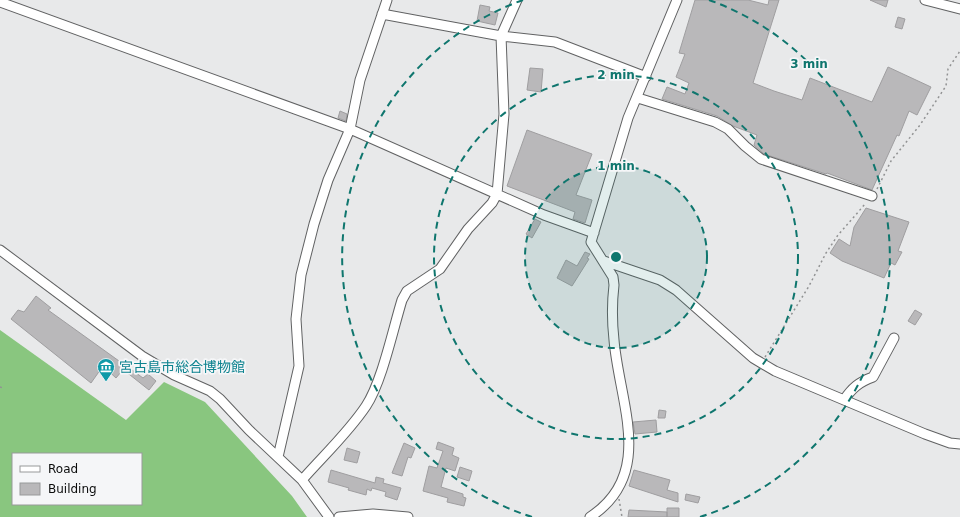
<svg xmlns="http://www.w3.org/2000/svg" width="960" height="517" font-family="'DejaVu Sans','Noto Sans JP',sans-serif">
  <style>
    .forest { fill: #89c67f; fill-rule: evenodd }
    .building { fill: #b9b8ba; stroke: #9f9ea0 }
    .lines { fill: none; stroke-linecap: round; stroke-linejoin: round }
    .minor-casing { stroke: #616263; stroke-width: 11 }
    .path { stroke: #919293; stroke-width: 1.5; stroke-dasharray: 2 3; stroke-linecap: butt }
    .minor { stroke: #fff; stroke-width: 9 }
    .ring { fill: none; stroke: #0f766e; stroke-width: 2; stroke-dasharray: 7 5 }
    .labels { text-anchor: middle; stroke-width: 3.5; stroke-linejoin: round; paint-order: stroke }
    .culture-label { font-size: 14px; fill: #0d838f; stroke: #f5f6f8; text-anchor: start }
    .centre { fill: #0f766e; stroke: #f5f6f8; stroke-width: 2 }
    .ring-label { font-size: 12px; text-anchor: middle; font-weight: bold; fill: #0f766e; stroke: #f5f6f8; stroke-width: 3.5; stroke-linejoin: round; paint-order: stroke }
  </style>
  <rect width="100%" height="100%" fill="#e8e9ea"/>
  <path class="forest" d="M0,330L126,420L164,382L205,402L292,496L307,517H0ZM13,454H141V504H13Z"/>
  <path class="building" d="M695,0H748L768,5L769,0H779L753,83L774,91L802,100L810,78L872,102L888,67L931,87L917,115L909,111L899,136L897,135L872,190L827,173L826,174L764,154L754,145L757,135L733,126L717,116L662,99L667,87L685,94L689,83L676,77L685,54L679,53Z
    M870,0H888L886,7Z
    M480,5L490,7L489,11L498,13L495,25L477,21Z
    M898,17L905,19L902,29L895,27Z
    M530,68L543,69L541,92L527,90Z
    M340,111L347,114L346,121L338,118Z
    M527,130L592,154L576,195L592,200L585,223L573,219L575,212L507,186Z
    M866,208L909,222L898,251L902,252L895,265L891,263L884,278L842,261L830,253L839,239L850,246L854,227Z
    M535,219L541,222L532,238L526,234Z
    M585,252L590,254L587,258L589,259L572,286L557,278L566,260L577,266Z
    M36,296L51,308L48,310L126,366L116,378L103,366L91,383L11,319L18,310L24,312Z
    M915,310L922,314L915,325L908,321Z
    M128,367L143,378L148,374L156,381L149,390L125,371Z
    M659,410L666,411L665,418H658Z
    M656,420L657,432L635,434L633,422Z
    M438,442L454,448L452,455L459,458L455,471L446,468L441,487L463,494V497L466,498L464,506L447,502L448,498L423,491L429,466L437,468L443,451L436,449Z
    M404,443L415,448L411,458L408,457L402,476L392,473Z
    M347,448L360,452L357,463L344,460Z
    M460,467L472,471L469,481L457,477Z
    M331,470L375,483L376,477L384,479L383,483L401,488L397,500L385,496L386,492L372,488L371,491L367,489L366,495L348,490L349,488L328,482Z
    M634,470L670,480L667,490L678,493V502L629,486Z
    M686,494L700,497L698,503L685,500Z
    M667,508H679V517H667Z
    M629,510L667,512V517H628Z"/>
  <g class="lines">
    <defs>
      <path id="minor" d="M925,0L960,9
        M0,2L350,129L544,215L594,233
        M382,14L501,36L555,42L646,77
        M638,98L715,122L728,129L745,146L761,159L872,196
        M0,250L142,356L174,375L210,391L220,399L249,430L302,480L329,517
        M604,261L660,280L676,290L753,358L775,371L925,434L950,443L960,444
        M844,400C852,388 859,382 873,377L894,338
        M278,457L299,366L296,319L301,275L314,224L328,180L350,129L360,80L387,0
        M302,480C323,456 348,433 366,406C382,382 393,329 402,300L407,291L440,269L468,229L492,203L497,194L504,114L501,36L517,0
        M339,517L373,514L408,517
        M590,517C656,474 619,402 614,340C612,322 612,302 614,285L613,277L591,242L628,118L677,0"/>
    </defs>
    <use href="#minor" class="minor-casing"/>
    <path class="path" d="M877,189L891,161L920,125L946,86L948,69L960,51
      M765,357L809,286L826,253L838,235L866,203
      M0,387L3,388
      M619,499L622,517"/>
    <use href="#minor" class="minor"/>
  </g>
  <circle cx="616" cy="257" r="91" fill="#0f766e" fill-opacity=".12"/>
  <g class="ring">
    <circle cx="616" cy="257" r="91"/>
    <circle cx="616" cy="257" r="182"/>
    <path d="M532 517A273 273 0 0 1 523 0M709 0A273 273 0 0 1 700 517"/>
  </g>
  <defs>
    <symbol id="museum-pin" viewBox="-11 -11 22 30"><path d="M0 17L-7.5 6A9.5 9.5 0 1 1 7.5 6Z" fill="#0f9aa8" stroke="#f5f6f8"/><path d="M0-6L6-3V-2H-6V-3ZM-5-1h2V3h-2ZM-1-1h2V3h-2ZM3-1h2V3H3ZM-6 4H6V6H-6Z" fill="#fff"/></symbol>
  </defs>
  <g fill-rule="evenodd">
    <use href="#museum-pin" x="96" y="357" width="20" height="27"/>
  </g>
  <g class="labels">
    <g class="culture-label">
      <text x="119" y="372">宮古島市総合博物館</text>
    </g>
  </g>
  <circle cx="616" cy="257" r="6" class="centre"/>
  <g class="ring-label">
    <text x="809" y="68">3 min</text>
    <text x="616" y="79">2 min</text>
    <text x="616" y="170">1 min</text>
  </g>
  <rect x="12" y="453" width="130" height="52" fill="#f5f6f8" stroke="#98999a"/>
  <rect x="20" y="466" width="20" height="6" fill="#ffffff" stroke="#98999a"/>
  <text x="48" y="473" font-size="12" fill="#0c0d0d">Road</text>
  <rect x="20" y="483" width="20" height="12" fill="#b9b8ba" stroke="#98999a"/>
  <text x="48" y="493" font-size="12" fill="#0c0d0d">Building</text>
</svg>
